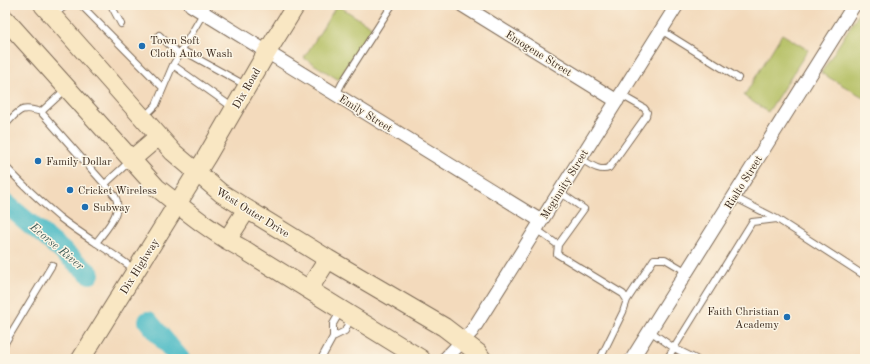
<svg xmlns="http://www.w3.org/2000/svg" width="870" height="364" font-family="'Old Standard TT',serif">
  <style>
    .green { fill: #b2be60; stroke: #76743f }
    .lines { fill: none; stroke-linecap: round; stroke-linejoin: round }
    .river { stroke: #4dbbc6; stroke-width: 20 }
    .lane-casing { stroke: #7b6855; stroke-width: 8 }
    .street-casing { stroke: #7b6855; stroke-width: 15 }
    .secondary-casing { stroke: #7b6855; stroke-width: 20 }
    .lane { stroke: #fff; stroke-width: 6 }
    .street { stroke: #fff; stroke-width: 13 }
    .secondary { stroke: #f9e7c3; stroke-width: 18 }
    .poi-dot { fill: #1f6fb2; stroke: #fcf5e5; stroke-width: 1.5 }
    .labels { text-anchor: middle; stroke-width: 3; stroke-linejoin: round; paint-order: stroke }
    .poi-label { font-size: 11px; fill: #3b2a1e; stroke: #fcf5e5; text-anchor: start }
    .street-label { font-size: 11px; fill: #3b2a1e; stroke: #fcf5e5 }
    .water-label { font-size: 12px; font-style: italic; fill: #415d59; stroke: #fcf5e5 }
  </style>
  <rect width="100%" height="100%" fill="#fcf5e5"/>
  <filter id="ink" filterUnits="userSpaceOnUse"><feTurbulence type="fractalNoise" baseFrequency=".025" numOctaves="2"/><feDisplacementMap in="SourceGraphic" scale="8" xChannelSelector="R" yChannelSelector="G"/><feConvolveMatrix kernelMatrix="1 2 1 2 8 2 1 2 1" color-interpolation-filters="sRGB"/></filter>
  <filter id="wash" filterUnits="userSpaceOnUse"><feTurbulence type="fractalNoise" baseFrequency=".012" numOctaves="4" result="noise"/><feDisplacementMap in="SourceGraphic" scale="16" xChannelSelector="R" yChannelSelector="G"/><feGaussianBlur stdDeviation="0.9" result="paint"/><feColorMatrix in="noise" values="0 0 0 0 0 0 0 0 0 0 0 0 0 0 0 0 0 1.4 0 .05"/><feComposite in="paint" operator="in"/></filter>
  <g filter="url(#wash)">
    <rect width="100%" height="100%" fill="#f3dabc"/>
    <path class="green" d="M337,5L372,27L339,80L304,58Z
      M864,5H865V98L821,73Z
      M782,34L808,50L768,112L744,96Z"/>
    <g class="lines">
      <path class="river" d="M5,203L90,274
        M148,321L180,359"/>
    </g>
  </g>
  <g filter="url(#ink)">
    <g class="lines">
      <defs>
        <path id="lane" d="M81,5L163,88
          M111,5L121,24
          M54,14L67,5
          M661,30L738,78
          M159,35L180,55
          M182,50L245,85
          M173,65L232,107
          M336,95L342,83L392,5
          M41,112L66,89
          M144,117L156,105L173,65L208,5
          M5,125C19,111 20,105 41,112L115,196C124,212 105,230 96,243
          M581,159C590,164 599,172 609,168L646,116L647,112L644,108L621,95
          M5,166C22,184 40,201 59,217C83,236 111,251 135,270
          M105,184L130,161
          M560,192L584,209L558,245L557,254L623,294L627,300
          M734,197L777,219
          M536,229L558,245
          M650,331L674,348L752,222L777,219L865,276
          M333,337L345,331L351,317
          M5,343L52,265
          M321,359L333,337V324L340,312
          M600,359L623,312L627,300L654,259H665L687,272
          M667,359L674,348L696,359"/>
        <path id="street" d="M191,5L541,221
          M462,5L617,101
          M445,359L472,331L677,5
          M632,359L854,5"/>
        <path id="secondary" d="M43,5L173,152L221,193L328,259L444,327L478,353L482,359
          M5,19L156,187C184,209 211,232 243,249L421,359
          M132,159L159,136
          M227,240L247,209
          M309,289L328,259
          M81,359L207,156L267,52L296,5"/>
      </defs>
      <use href="#lane" class="lane-casing"/>
      <use href="#street" class="street-casing"/>
      <use href="#secondary" class="secondary-casing"/>
      <use href="#lane" class="lane"/>
      <use href="#street" class="street"/>
      <use href="#secondary" class="secondary"/>
    </g>
  </g>
  <g class="poi-dot">
    <circle cx="142" cy="46" r="4"/>
    <circle cx="38" cy="161" r="4"/>
    <circle cx="70" cy="190" r="4"/>
    <circle cx="85" cy="207" r="4"/>
    <circle cx="787" cy="317" r="4"/>
  </g>
  <g class="labels">
    <g class="poi-label">
      <text x="150" y="44">Town Soft<tspan x="150" dy="13">Cloth Auto Wash</tspan></text>
      <text x="46" y="165">Family Dollar</text>
      <text x="78" y="194">Cricket Wireless</text>
      <text x="93" y="211">Subway</text>
      <text x="779" y="315" text-anchor="end">Faith Christian<tspan x="779" dy="13">Academy</tspan></text>
    </g>
    <g class="street-label">
      <text transform="translate(539 53) rotate(32)" y="4">Emogene Street</text>
      <text transform="translate(246 88) rotate(-60)" y="4">Dix Road</text>
      <text transform="translate(366 113) rotate(32)" y="4">Emily Street</text>
      <text transform="translate(743 182) rotate(-58)" y="4">Rialto Street</text>
      <text transform="translate(564 184) rotate(-58)" y="4">Meginnity Street</text>
      <text transform="translate(253 212) rotate(32)" y="4">West Outer Drive</text>
      <text transform="translate(139 266) rotate(-58)" y="4">Dix Highway</text>
    </g>
    <g class="water-label">
      <text transform="translate(57 246) rotate(40)" y="4">Ecorse River</text>
    </g>
  </g>
  <rect width="870" height="364" fill="none" stroke="#fcf5e5" stroke-width="20"/>
</svg>
